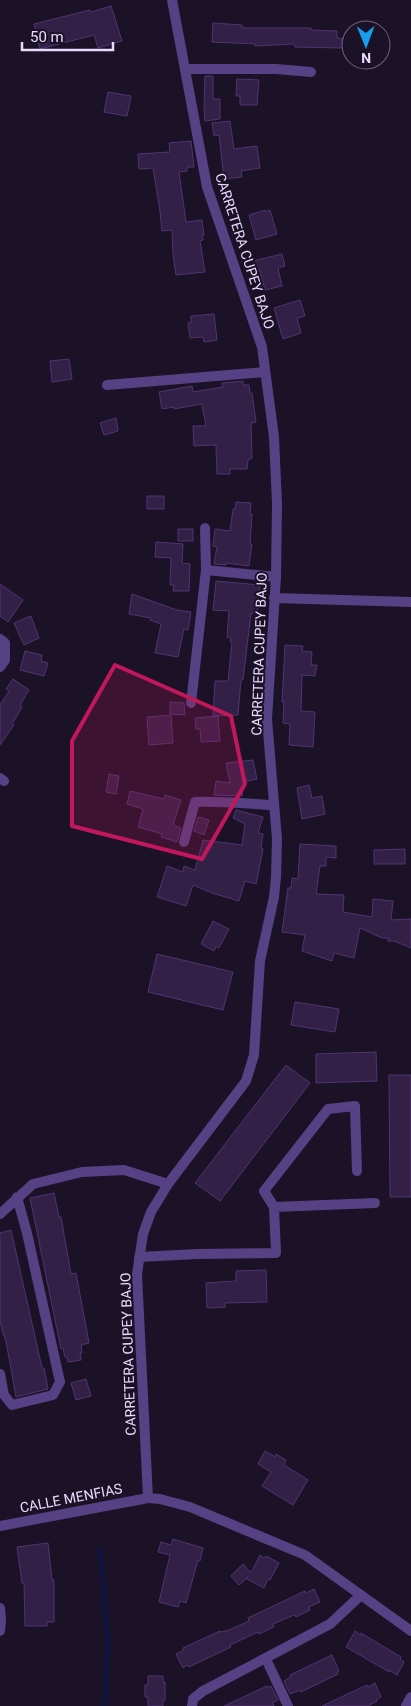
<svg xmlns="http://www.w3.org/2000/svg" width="411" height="1706" font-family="Roboto,sans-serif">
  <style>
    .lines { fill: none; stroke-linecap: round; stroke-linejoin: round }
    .stream { stroke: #0f1443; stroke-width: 4 }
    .building { fill: #322047; stroke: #503471 }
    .minor { stroke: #554183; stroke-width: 10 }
    .tertiary { stroke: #554183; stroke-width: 10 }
    .marked { fill: #c2185b; fill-opacity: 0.2; stroke: #c2185b; stroke-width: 4; stroke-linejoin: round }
    .labels { text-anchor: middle; stroke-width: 4; stroke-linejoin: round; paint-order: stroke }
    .street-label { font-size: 14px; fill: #e8dbfc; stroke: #1b1227 }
  </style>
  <rect width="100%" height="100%" fill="#1b1227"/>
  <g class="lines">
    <path class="stream" d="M100,1549L108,1643L105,1706"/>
  </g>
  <path class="building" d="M111,6L122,41L98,48L94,35L40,49L34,24L90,10L91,12Z
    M213,23L242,25V28H311V30L337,31V38L343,39L342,48L295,47L294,44L255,46V44L212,42Z
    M205,76H213V99H220V119L205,121L204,106Z
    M237,79L259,80L257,105H240V96H236Z
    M108,92L131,96L127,116L104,112Z
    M230,121L234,149L257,146L260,168L241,171L242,177L224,179L219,135L214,136L212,123Z
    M191,141L194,167H187V171L179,172L186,222L202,220L204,235H202L203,240L200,241L205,272L176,275L173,254L172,230L162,231L160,211L153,168L139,169L138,154L170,152L169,143Z
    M265,210L266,212L270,210L277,234L256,240L249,215Z
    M282,254L285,266L278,268L282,286L265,290L260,271H255L253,261Z
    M300,300L305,316L297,318L301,333L283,339L274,308Z
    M214,314L217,340L204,342L203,337L190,338L188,323H191V316Z
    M69,359L72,379L52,382L50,361Z
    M243,381V385H249L250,393H252L256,422L251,423L252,458L248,460L247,469H230V474H217L216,445L194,446L193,426H206L202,404L174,409V407L162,409L159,392L192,386L193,392L223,387L222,383Z
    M116,418L118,431L104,435L100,423Z
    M147,496H164V509H147Z
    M236,502L251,503L250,514H252L250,544H252L249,566L226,563V565L214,564L217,547L213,546L215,529L230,531L233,509H235Z
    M178,529H193V541H178Z
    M156,542L183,544L182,563L190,564L189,591H173L174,585H170L171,558L155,557Z
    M216,581L260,585L257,613H251L243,680H241L238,715L213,716L215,681H228L232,642H230L231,638L227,637L229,611L213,610Z
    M0,584L23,600L8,622L0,616Z
    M132,594L177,610L191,612L188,630L184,629L178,657L155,653L161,624L150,620L151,618L129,614Z
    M31,616L39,638L24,645L14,623Z
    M285,645L303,646L302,651L312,652L311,665H317L315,676L302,675L301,711L315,712L313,747L289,745L290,724L283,723L284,702H282Z
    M25,651L42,655L41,661L48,663L44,676L20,670Z
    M13,679L29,690L20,705L22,707L12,724L14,725L0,745V705L9,691L6,689Z
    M170,702L184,703L185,715L170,714Z
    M171,715L173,743L149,745L147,717Z
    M218,716L220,741L201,742L200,729H196L195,718Z
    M253,760L257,779L244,782L242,796L214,795L216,781L230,783L226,763Z
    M109,774L119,776L116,794L106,792Z
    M309,785L312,798L322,796L325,814L302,819L297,788Z
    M130,791L164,799L165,795L181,800L173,825L181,828L177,842L161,837L162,834L138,827L143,809L127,804Z
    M236,810L263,817L258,833L263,834L261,848L263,849L256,884L245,881L239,901L212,893L193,885L186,906L157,897L167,866L183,872L184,866L195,870L203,840L242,845L245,824L233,818Z
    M198,817L209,820L204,835L194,831Z
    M300,844L336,846V858L326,857V866H320L316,894L344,895L343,912L372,917L373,899L393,901L391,920L411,919V948L394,941H388V938H382L360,928L354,958L334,953L332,961L302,951L305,935L282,932L288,888H291L292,878L298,879Z
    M405,849V864H374V850Z
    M213,921L229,929L219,948L216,947L214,951L201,944Z
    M157,954L233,972L223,1010L148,992Z
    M295,1002L339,1009L335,1032L291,1025Z
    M376,1052L377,1081L316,1083V1054Z
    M286,1065L310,1083L220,1201L195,1183Z
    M389,1075H411V1197H390Z
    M54,1193L59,1217H61L71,1274L76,1273L89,1343L81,1345L82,1353H80L81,1360L68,1362L67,1357H65L63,1348L61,1349L30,1198Z
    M11,1230L42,1368H44L48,1389L16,1397L6,1341L3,1334L0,1321V1233Z
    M266,1270L267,1302L225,1303V1307L207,1308L206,1283L236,1281V1271Z
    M86,1379L91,1396L76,1400L71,1383Z
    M265,1451L275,1457L276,1454L286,1460L284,1465L308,1480L293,1505L262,1486L271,1472L258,1464Z
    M173,1539L203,1548L200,1561L198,1560L186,1603L180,1601L178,1607L159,1602L170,1555L158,1552L161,1542L171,1545Z
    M48,1543L52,1580H54V1622H47V1626H25L24,1583H22L17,1547Z
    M260,1555L264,1558L266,1556L279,1563L270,1580L268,1579L264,1588L247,1579L248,1577L239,1585L231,1576L243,1564L251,1573Z
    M314,1589L320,1602L309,1607L310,1610L296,1617L294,1615L273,1624L274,1627L259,1634L258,1632L230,1645L231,1647L189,1667L188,1665L183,1668L176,1654L184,1650L183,1648L220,1631L221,1632L229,1630L249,1621L248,1618L305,1591L306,1593Z
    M355,1631L361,1635V1633L401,1657L400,1659L404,1662L397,1675L389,1670V1672L346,1647Z
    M332,1655L339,1671L337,1672L338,1674L301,1692L300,1690L290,1694L284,1681L291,1677L290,1675Z
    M148,1676H163V1682H165V1700H163V1706H148V1697H145V1685H148Z
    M375,1683L381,1697L376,1700L377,1701L368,1706H322L367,1685L368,1687Z
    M267,1686L268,1688L271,1686L278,1700L272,1703L274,1706H224Z"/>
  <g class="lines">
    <path class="minor" d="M185,69H276L311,72
      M107,385L265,372
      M206,570L276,577
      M274,598L411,602
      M0,639L5,643V660L0,667
      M191,703L206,570L205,528
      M0,778L4,781
      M184,842L195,802C222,801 248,804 274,805
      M274,1207L375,1203
      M0,1214L33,1184L82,1172L124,1170L168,1184
      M139,1257L197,1254L276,1253L274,1207L264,1191L328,1109L355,1106L357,1171
      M0,1374L4,1395L12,1405L53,1395L60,1382L27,1233L17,1197
      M0,1526L148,1498
      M0,1608L1,1620L0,1631
      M266,1659L288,1706
      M192,1706L193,1699L203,1691L330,1624L361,1595
      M406,1706L411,1697"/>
    <path class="tertiary" d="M172,0L207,187L262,347L274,437L277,504L276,577L267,719L277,839L276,877L274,897L260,961L254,1055L246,1081L168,1184L151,1212L143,1234L137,1274L148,1498L160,1499L190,1507L305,1555L411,1631"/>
  </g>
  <path class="marked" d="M115,665L231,716L245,784L202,859L72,826V741Z"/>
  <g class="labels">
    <g class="street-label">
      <text transform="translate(245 251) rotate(72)" y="5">CARRETERA CUPEY BAJO</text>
      <text transform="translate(259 654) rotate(-88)" y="5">CARRETERA CUPEY BAJO</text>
      <text transform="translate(128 1354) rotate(-92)" y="5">CARRETERA CUPEY BAJO</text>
      <text transform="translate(71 1498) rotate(-11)" y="5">CALLE MENFIAS</text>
    </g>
  </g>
  <g transform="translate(366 45) rotate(179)"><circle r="24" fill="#1b1227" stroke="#6d627c"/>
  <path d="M0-4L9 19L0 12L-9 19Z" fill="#179fed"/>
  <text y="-8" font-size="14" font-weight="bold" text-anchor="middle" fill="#e8dbfc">N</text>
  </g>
  <path d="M22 42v8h91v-8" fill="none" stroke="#e8dbfc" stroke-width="2.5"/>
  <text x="30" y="42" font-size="15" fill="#e8dbfc" stroke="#1b1227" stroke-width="4" paint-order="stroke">50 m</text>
</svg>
